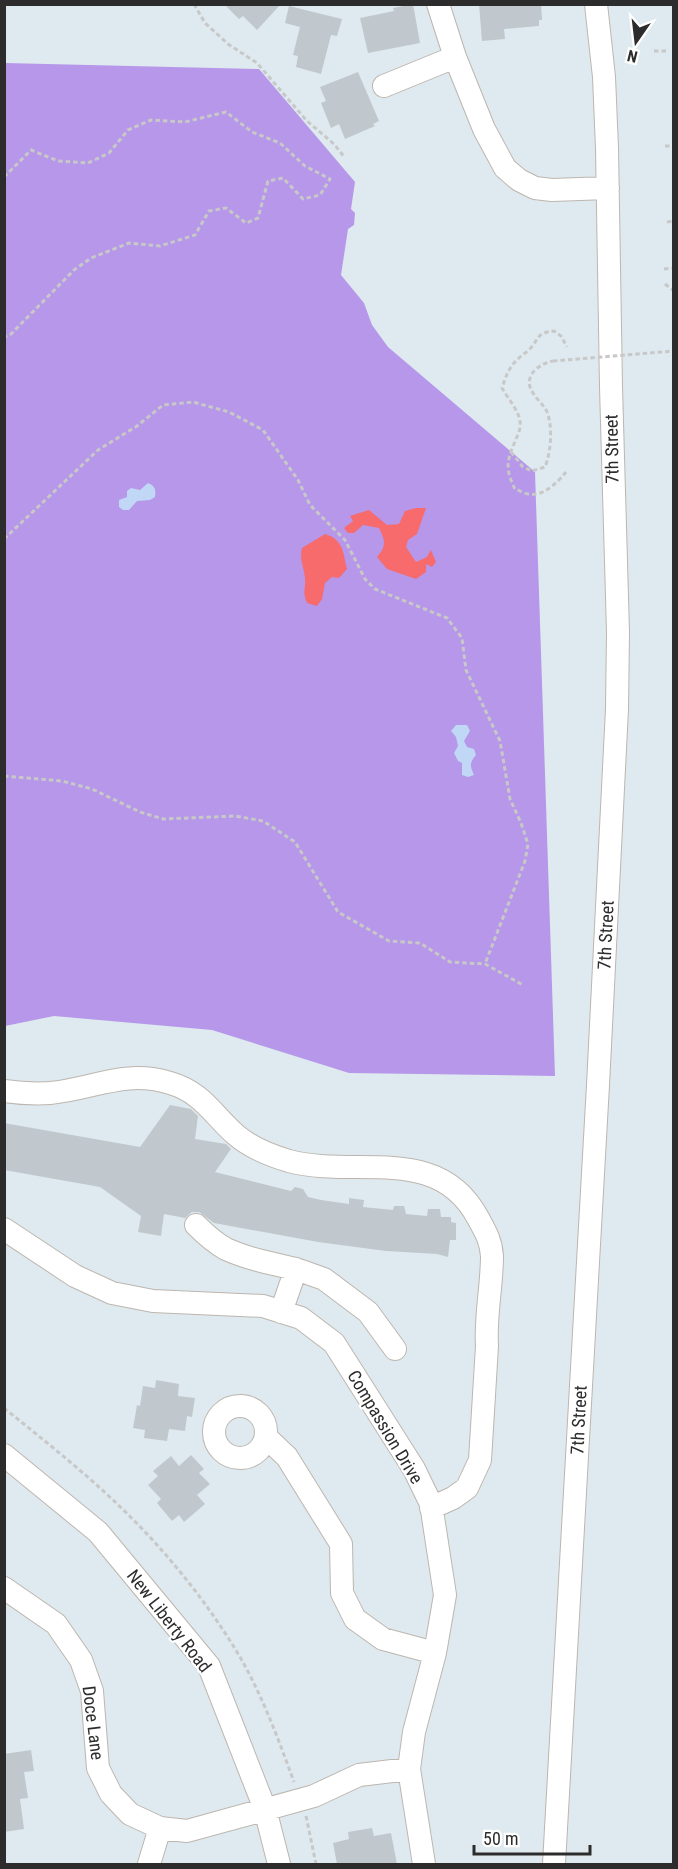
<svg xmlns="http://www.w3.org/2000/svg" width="678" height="1869" font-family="'Roboto Condensed',sans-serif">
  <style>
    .green { fill: #b697e9 }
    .sand { fill: #c0d7f5 }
    .water { fill: #f76b6d }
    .building { fill: #c0c8cd }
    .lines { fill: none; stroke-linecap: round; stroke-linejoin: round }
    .minor-casing { stroke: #bdb6ae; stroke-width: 24 }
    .path { stroke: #c8c8c8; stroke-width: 3; stroke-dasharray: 4.5 3; stroke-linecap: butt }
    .minor { stroke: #fff; stroke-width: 22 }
    .path-bridge { stroke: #c8c8c8; stroke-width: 3; stroke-dasharray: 4.5 3; stroke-linecap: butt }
    .labels { text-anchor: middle; stroke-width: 4.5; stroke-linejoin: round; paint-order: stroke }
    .street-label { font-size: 18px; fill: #2c2c2c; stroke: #fff }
  </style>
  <rect width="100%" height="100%" fill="#deeaef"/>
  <path class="green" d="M5,63L259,69L355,182L351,209L355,213L354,225L348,229L341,275L364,303L372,325L388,347L535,472L555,1076L349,1073L212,1030L54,1016L5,1026Z"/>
  <path class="sand" d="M148,483C155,486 156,489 155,497L150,500L137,501L129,510H123L119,507V500L127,497V491L131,488L140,490Z
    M456,725H467L470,731L464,741L467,747L474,749L476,755C469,763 470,766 474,775L468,777L462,775V763L458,761L454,753L458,746L456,737L451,731Z"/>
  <path class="water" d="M416,508H426L417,534L408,540L406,547L416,562L427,557L431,550L436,562L432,567L426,564V572L416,579L387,569L377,557C387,546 385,540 379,528L363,525L354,533H348L344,528L353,521L350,516L369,510L387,525L399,524L405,511Z
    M325,534C344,540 343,553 347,569L339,578L332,577L325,583L322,599L317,606L307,603C302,591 306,589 305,578C304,567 299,559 302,548Z"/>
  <path class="building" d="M224,4H281L257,30L243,16L239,19Z
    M413,4L420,43L368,53L360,18L394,11L393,8Z
    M479,4H541L542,20H539V26L504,29L505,39L482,41Z
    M289,6L342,19L337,36L331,35L321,74L296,67L298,56L293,55L300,27L285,23Z
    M358,72L379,121L373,124L375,126L345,139L339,124L331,128L321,103L326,101L320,87Z
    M170,1105L191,1109L198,1116L195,1139L226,1144L231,1149L215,1172L291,1191L295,1187L303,1189L308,1197L321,1200L349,1204V1198L364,1200L363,1207L393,1210L394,1206H404L406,1214L427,1216L428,1209H440L441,1217H451V1222L456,1223V1240H450L448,1257L437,1254L386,1251L318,1242L214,1223L199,1212H192L185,1218L164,1214L161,1236L138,1232L141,1216L100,1187L4,1170V1123L140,1147Z
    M156,1380L179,1384L178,1396L195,1398L192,1417L187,1416L185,1431L169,1429L167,1441L144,1438L145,1430L133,1428L137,1405L140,1406L143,1386L155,1388Z
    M191,1455L204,1469L199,1473L210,1484L197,1495L205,1504L184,1522L179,1515L172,1521L157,1503L161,1499L148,1485L158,1476L153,1471L171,1456L179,1466Z
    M31,1750L34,1771L24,1772L28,1798L20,1799L24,1829L4,1832V1754Z
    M372,1828L374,1836L391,1833L397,1864H337L333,1843L349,1839L348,1832Z"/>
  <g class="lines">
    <defs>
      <path id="minor" d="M438,4L455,57L484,129L505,168L519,180L535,188L552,190L608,188
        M384,86L455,57
        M4,1091C19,1093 35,1094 50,1093C94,1089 124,1069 170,1083C202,1092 213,1115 236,1135C250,1147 272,1156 289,1161C357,1179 438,1143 478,1218C485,1231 491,1240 492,1256C492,1286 485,1316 487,1346L480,1460L467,1488L453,1498L431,1508
        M196,1225C205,1234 215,1243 226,1249C248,1259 273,1264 296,1269
        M4,1229L75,1276L112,1293L153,1301L263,1306L301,1318L334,1343L414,1469L431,1504L445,1595L435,1653L414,1732L409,1769L424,1864
        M281,1312L296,1269L324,1279L368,1312L395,1349
        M214 1432a26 26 0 1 1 52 0a26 26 0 1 1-52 0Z
        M266,1437L287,1457L341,1544L342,1593L355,1619L383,1639L435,1653
        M4,1455L98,1532L209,1666L265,1809L279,1864
        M4,1588L56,1624L81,1660L92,1691L98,1768L111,1794L130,1814L160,1828L187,1831L314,1796L359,1775L409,1769
        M149,1864L160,1828
        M554,1864L598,1085L617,709L618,632L611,387L607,148L604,77L596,4"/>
    </defs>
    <use href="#minor" class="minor-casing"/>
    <path class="path" d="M194,4L205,23L228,44L257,63L307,121L334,144L345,158
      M654,51H668
      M665,146H674
      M4,177L31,150L58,161L88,163L109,153L128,130L151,120L185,122L226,112L252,132L280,143L305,166L330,179L320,195L303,199L283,178L268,181L258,218L246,223L226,208L209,211L195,235L160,246L129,243L91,258L74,270L10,335L4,337
      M667,222L673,221
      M664,269L674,268
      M665,284L674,291
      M511,452L523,467L532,471L545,467C551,452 553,427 547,412C544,405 537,400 533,393C522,377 538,364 553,361
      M566,472C558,482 543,497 529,494C524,494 519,490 515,489C506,471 506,462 514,444C516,438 520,432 520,426C522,414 508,399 502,388C506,376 509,367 518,359C521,355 526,353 529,350C540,338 536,333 554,331L561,336L567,347
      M4,539L98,450L137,426L163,405L193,402L229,412L263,430L298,480L310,505L345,540L365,579L375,589L447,618L462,638L466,670L500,741L510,799L521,823L528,844L525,861L485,964
      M4,776L62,781L92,789L140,812L163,819L235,816L263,821L295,842L338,912L389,941L420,943L450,962L485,964L523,985
      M4,1408C41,1438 78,1467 113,1500C160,1544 203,1596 237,1652C261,1692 278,1738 294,1782
      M306,1816L316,1864"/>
    <use href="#minor" class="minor"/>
    <path class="path-bridge" d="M553,361L674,351"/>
  </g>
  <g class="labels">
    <g class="street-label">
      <text transform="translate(612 449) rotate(-91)" y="6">7th Street</text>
      <text transform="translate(606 935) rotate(-87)" y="6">7th Street</text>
      <text transform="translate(579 1420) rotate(-87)" y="6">7th Street</text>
      <text transform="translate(385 1427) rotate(59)" y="6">Compassion Drive</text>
      <text transform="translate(169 1621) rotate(52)" y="6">New Liberty Road</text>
      <text transform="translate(93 1723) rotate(83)" y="6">Doce Lane</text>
    </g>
  </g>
  <rect width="678" height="1869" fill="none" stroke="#2c2c2c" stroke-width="12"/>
  <g transform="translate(636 42) rotate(194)" stroke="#ffffff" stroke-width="4.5" paint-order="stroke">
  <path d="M0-4.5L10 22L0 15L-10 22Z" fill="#2c2c2c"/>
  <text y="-9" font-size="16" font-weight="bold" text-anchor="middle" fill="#2c2c2c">N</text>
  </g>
  <path d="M474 1845v9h116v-9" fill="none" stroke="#2c2c2c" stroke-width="3"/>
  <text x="483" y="1845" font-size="18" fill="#2c2c2c" stroke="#ffffff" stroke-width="4.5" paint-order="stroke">50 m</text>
</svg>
